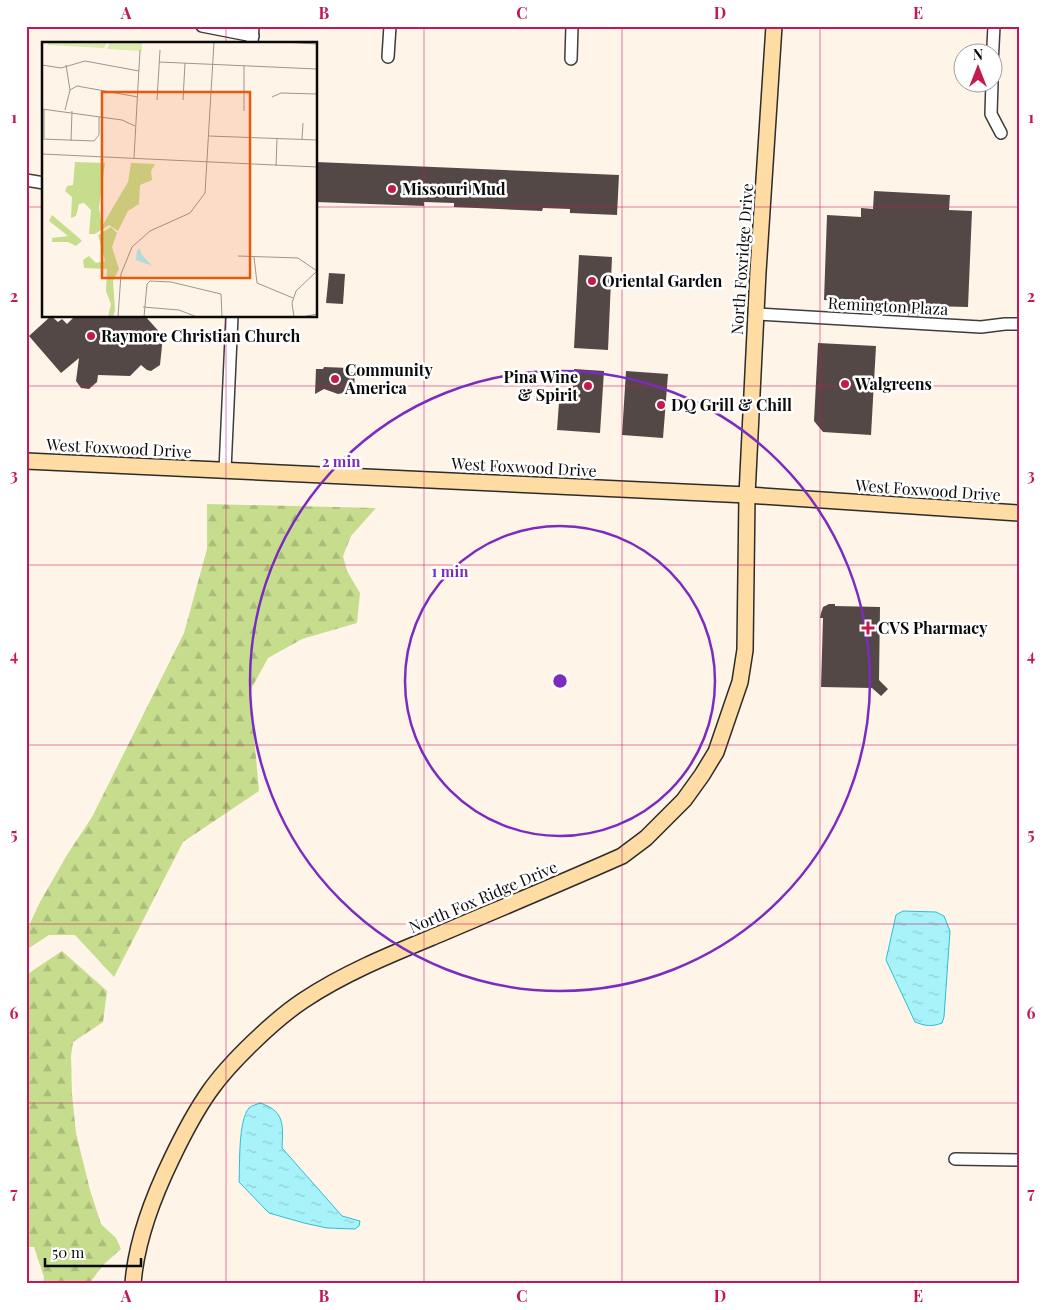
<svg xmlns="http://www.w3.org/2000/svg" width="1045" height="1310" viewBox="0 0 1045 1310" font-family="'Playfair Display',serif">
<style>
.forest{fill:url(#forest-firs)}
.water{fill:url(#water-ripples);stroke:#2bbfd6}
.building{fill:#544846}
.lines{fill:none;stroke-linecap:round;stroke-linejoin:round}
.street-casing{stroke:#3d3d3d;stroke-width:14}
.secondary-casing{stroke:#2c2c2c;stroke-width:18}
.street{stroke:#fff;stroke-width:11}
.secondary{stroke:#ffdca3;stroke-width:15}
.grid{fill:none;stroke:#c2185b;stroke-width:1;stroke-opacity:0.55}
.ring{fill:none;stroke:#7b2cbf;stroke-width:2.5}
.poi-dot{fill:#c31a4f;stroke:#fff;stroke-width:2}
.labels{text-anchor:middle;stroke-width:5;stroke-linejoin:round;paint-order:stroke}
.poi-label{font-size:16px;font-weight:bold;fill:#0a0a0a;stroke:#fff;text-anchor:start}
.street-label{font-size:16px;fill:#0a0a0a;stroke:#fff}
.inset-road{fill:none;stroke:#9d968f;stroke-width:1}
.view{fill:#e8590c;fill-opacity:0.15;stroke:#e8590c;stroke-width:2.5}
.inset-edge{fill:none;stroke:#0a0a0a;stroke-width:2.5}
.centre{fill:#7b2cbf;stroke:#fff;stroke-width:2.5}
.ring-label{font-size:15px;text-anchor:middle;font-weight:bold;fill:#7b2cbf;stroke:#fff;stroke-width:5;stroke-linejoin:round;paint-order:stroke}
.neatline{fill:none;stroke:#c2185b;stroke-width:2}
.grid-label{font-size:16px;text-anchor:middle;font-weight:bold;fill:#c2185b}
</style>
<defs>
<pattern id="forest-firs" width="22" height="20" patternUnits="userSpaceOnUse" patternTransform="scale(1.25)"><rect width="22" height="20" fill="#c7dd8e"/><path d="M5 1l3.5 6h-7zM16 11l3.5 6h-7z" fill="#aabc79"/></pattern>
<pattern id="water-ripples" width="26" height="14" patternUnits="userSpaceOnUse" patternTransform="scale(1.25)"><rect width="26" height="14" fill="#a8f2fa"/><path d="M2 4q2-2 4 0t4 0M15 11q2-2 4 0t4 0" fill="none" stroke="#8fced5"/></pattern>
</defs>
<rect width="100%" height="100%" fill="#fff4e8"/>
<!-- forest -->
<g class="forest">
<path d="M 207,504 L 376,508 L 351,536 L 343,556 L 347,571 L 360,593 L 357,623 L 302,639 L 268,658 L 250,691 L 259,791 L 183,842 L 114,977 L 75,935 L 49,935 L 26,950 L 26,932 L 40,902 L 67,855 L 92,817 L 184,633 L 207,549 Z"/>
<path d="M 62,951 L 107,991 L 103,1022 L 73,1042 L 71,1056 L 72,1094 L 76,1133 L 90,1190 L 101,1224 L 116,1238 L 121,1249 L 103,1265 L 89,1284 L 43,1284 L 44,1277 L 34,1247 L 26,1247 L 26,975 Z"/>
</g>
<!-- water -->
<g class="water">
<path d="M 903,911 L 936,912 L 944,916 L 950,931 L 944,1017 L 942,1023 C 932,1027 925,1026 915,1022 L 886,960 L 896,915 Z"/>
<path d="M 260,1103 C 285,1111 283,1125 282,1148 L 342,1216 L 360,1221 L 359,1226 L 355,1229 L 327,1228 L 304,1223 L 269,1213 L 239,1182 C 240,1164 238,1121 249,1108 C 252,1105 256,1105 260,1103 Z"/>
</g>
<!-- building -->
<g class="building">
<path d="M 316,162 L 619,175 L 617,215 L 570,213 L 570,209 L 543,208 L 542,211 L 454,207 L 454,203 L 424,202 L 424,206 L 316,202 Z"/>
<path d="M 874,191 L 950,195 L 949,210 L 972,211 L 968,307 L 929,306 L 928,316 L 904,315 L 905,304 L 824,300 L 827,215 L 861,217 L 861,208 L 873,209 Z"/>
<path d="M 579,255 L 612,257 L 608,350 L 574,348 Z"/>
<path d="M 329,273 L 345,274 L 343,304 L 326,303 Z"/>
<path d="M 51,316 L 58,322 L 62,319 L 67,324 L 75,316 L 145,316 L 163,336 L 160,365 L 151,371 L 147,370 L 141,365 L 130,376 L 98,375 L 97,382 L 89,389 L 81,388 L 76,381 L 79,358 L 61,373 L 29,336 Z"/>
<path d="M 818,343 L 876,346 L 871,435 L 823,432 L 814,421 Z"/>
<path d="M 324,367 L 350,368 L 350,372 L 355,372 L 354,391 L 345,390 L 343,393 L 338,394 L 324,389 L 315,394 L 316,369 L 323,369 Z"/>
<path d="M 574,369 L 604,371 L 600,433 L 557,430 L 559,402 L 572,402 Z"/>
<path d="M 626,371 L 668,374 L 663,438 L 622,435 Z"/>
<path d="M 829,604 L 835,604 L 835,606 L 880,607 L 879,680 L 888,689 L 881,696 L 872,688 L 821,687 L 823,618 L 820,618 L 821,613 L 823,607 Z"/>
</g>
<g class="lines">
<!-- street casing -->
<g class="street-casing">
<g id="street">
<path d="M 202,26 L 253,36"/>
<path d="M 252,44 L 253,26"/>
<path d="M 388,57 L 390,26"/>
<path d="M 571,59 L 572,26"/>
<path d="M 992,65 L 994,26"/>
<path d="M 992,82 L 991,114 L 1001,133"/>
<path d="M 26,180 L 44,183"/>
<path d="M 756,314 L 981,327 L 1005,324 L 1019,324"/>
<path d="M 225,470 L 232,316"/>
<path d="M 955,1159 L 1019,1160"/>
</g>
</g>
<!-- secondary casing -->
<g class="secondary-casing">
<g id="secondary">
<path d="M 26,461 L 747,495 L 1019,513"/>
<path d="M 133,1284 C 136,1242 154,1195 172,1158 C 183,1135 195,1112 209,1092 C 229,1063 275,1019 304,1000 C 346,972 394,953 440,934 C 501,908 561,883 622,856 L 646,838 L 684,800 L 702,775 L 716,752 L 740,682 L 745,650 L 747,495 L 758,272 L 774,26"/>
</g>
</g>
<!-- street -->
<use href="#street" class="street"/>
<!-- secondary -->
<use href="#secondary" class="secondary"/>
</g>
<!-- grid -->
<path class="grid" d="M 226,26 L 226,44M 424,26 L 424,1284M 622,26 L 622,1284M 820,26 L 820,1284M 26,207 L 44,207M 316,207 L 1019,207M 226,316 L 226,1284M 26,386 L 1019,386M 26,565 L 1019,565M 26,745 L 1019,745M 26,924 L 1019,924M 26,1103 L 1019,1103"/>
<!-- distance rings -->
<g class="ring">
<circle cx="560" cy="681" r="155"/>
<circle cx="560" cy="681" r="310"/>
</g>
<!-- markers -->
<g class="poi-dot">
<circle cx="392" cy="189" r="5"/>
<circle cx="592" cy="281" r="5"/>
<circle cx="91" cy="336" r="5"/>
<circle cx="335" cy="379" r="5"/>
<circle cx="845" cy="384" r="5"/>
<circle cx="588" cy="386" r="5"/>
<circle cx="661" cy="405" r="5"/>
<path d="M865.5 620.5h5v5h5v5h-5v5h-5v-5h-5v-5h5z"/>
</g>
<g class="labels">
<!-- poi labels -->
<g class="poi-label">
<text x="402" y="195">Missouri Mud</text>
<text x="602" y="287">Oriental Garden</text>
<text x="101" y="342">Raymore Christian Church</text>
<text x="345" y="376">Community<tspan x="345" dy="18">America</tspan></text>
<text x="578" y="383" text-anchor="end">Pina Wine<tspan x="578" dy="18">&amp; Spirit</tspan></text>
<text x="855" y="390">Walgreens</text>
<text x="671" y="411">DQ Grill &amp; Chill</text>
<text x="878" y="634">CVS Pharmacy</text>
</g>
<!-- street labels -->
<g class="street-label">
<text transform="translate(742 259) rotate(-86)" y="6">North Foxridge Drive</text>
<text transform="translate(888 306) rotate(3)" y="6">Remington Plaza</text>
<text transform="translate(119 448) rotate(3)" y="6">West Foxwood Drive</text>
<text transform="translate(524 467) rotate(3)" y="6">West Foxwood Drive</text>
<text transform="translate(928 490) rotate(4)" y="6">West Foxwood Drive</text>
<text transform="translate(483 897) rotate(-23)" y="6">North Fox Ridge Drive</text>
</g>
</g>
<!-- overview -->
<g transform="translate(42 42)">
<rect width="275" height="275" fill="#fff4e8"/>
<path d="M 6,0 L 65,0 L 62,6 L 6,3 ZM 68,0 L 100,0 L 100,9 L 65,7 Z" fill="#deebaf"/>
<path d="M 33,120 L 63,121 L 57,166 L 60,184 L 86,140 L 89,121 L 113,122 L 109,129 L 110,138 L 98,143 L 97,162 L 86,169 L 76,189 L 67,183 L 53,192 L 47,192 L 49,168 L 42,161 L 37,162 L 34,174 L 29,176 L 30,155 L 23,149 L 25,144 L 31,143 ZM 10,173 L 37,196 L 40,199 L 34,204 L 26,200 L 10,200 L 10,196 L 26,194 L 7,179 ZM 69,185 L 75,191 L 70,205 L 77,227 L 71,239 L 73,268 L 71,275 L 66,275 L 69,262 L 64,249 L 65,227 L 42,226 L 41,218 L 47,214 L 54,221 L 63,219 L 56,193 Z" fill="#c7dd8e"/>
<path d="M 98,207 L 100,213 L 110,224 L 94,218 L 95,208 Z" fill="#a8f2fa"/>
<path class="inset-road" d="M 242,0 L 275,2M 117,20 L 275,27M 0,23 L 19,26 L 43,19 L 97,29M 28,48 L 35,44 L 96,55M 230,55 L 239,51 L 275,52M 115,58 L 118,8M 141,58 L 143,21M 0,67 L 80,78 L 93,84M 2,68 L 2,96M 23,68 L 28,48 L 24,23M 202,69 L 202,24M 167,94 L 275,98M 0,97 L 52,99 L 57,93 L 57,75M 260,97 L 261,81M 29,99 L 30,69M 0,112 L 275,125M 92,116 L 98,8M 234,124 L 235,97M 196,214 L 256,216 L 275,229M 212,215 L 215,241 L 251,256M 101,265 L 137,268 L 155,275M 76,275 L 79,232 L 90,205 L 108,189 L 148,171 L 163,151 L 172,0M 102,275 L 105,242 L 108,239 L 129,240 L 179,252 L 180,275M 252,275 L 250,261 L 254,249 L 275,229M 260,275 L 275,272"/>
<path class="view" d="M 60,50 L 208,50 L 208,236 L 60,236 Z"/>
<rect width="275" height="275" class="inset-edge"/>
</g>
<circle cx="560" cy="681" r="8" class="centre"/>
<g class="ring-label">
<text x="341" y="467">2 min</text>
<text x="450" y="577">1 min</text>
</g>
<!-- border -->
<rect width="1045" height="1310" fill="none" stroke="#ffffff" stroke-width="55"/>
<!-- north arrow -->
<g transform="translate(978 68)"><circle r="24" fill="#ffffff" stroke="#9d9d9d"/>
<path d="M0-4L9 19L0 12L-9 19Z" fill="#c31a4f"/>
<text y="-8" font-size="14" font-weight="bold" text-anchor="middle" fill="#0a0a0a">N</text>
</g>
<!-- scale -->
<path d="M45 1258v8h96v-8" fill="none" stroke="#0a0a0a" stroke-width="2.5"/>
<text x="52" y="1258" font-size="15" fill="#0a0a0a" stroke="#ffffff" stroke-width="4" paint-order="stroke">50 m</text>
<rect x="28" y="28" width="990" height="1254" class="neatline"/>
<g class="grid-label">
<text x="126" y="19">A</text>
<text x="324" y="19">B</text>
<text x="522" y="19">C</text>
<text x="720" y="19">D</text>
<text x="918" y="19">E</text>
<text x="14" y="123">1</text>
<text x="1031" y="123">1</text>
<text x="14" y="302">2</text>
<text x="1031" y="302">2</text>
<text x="14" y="481">3</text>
<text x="1031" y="481">3</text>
<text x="14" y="661">4</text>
<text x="1031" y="661">4</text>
<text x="14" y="840">5</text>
<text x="1031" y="840">5</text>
<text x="14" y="1019">6</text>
<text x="1031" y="1019">6</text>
<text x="14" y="1199">7</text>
<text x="1031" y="1199">7</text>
<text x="126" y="1302">A</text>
<text x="324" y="1302">B</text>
<text x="522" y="1302">C</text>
<text x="720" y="1302">D</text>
<text x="918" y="1302">E</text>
</g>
</svg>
